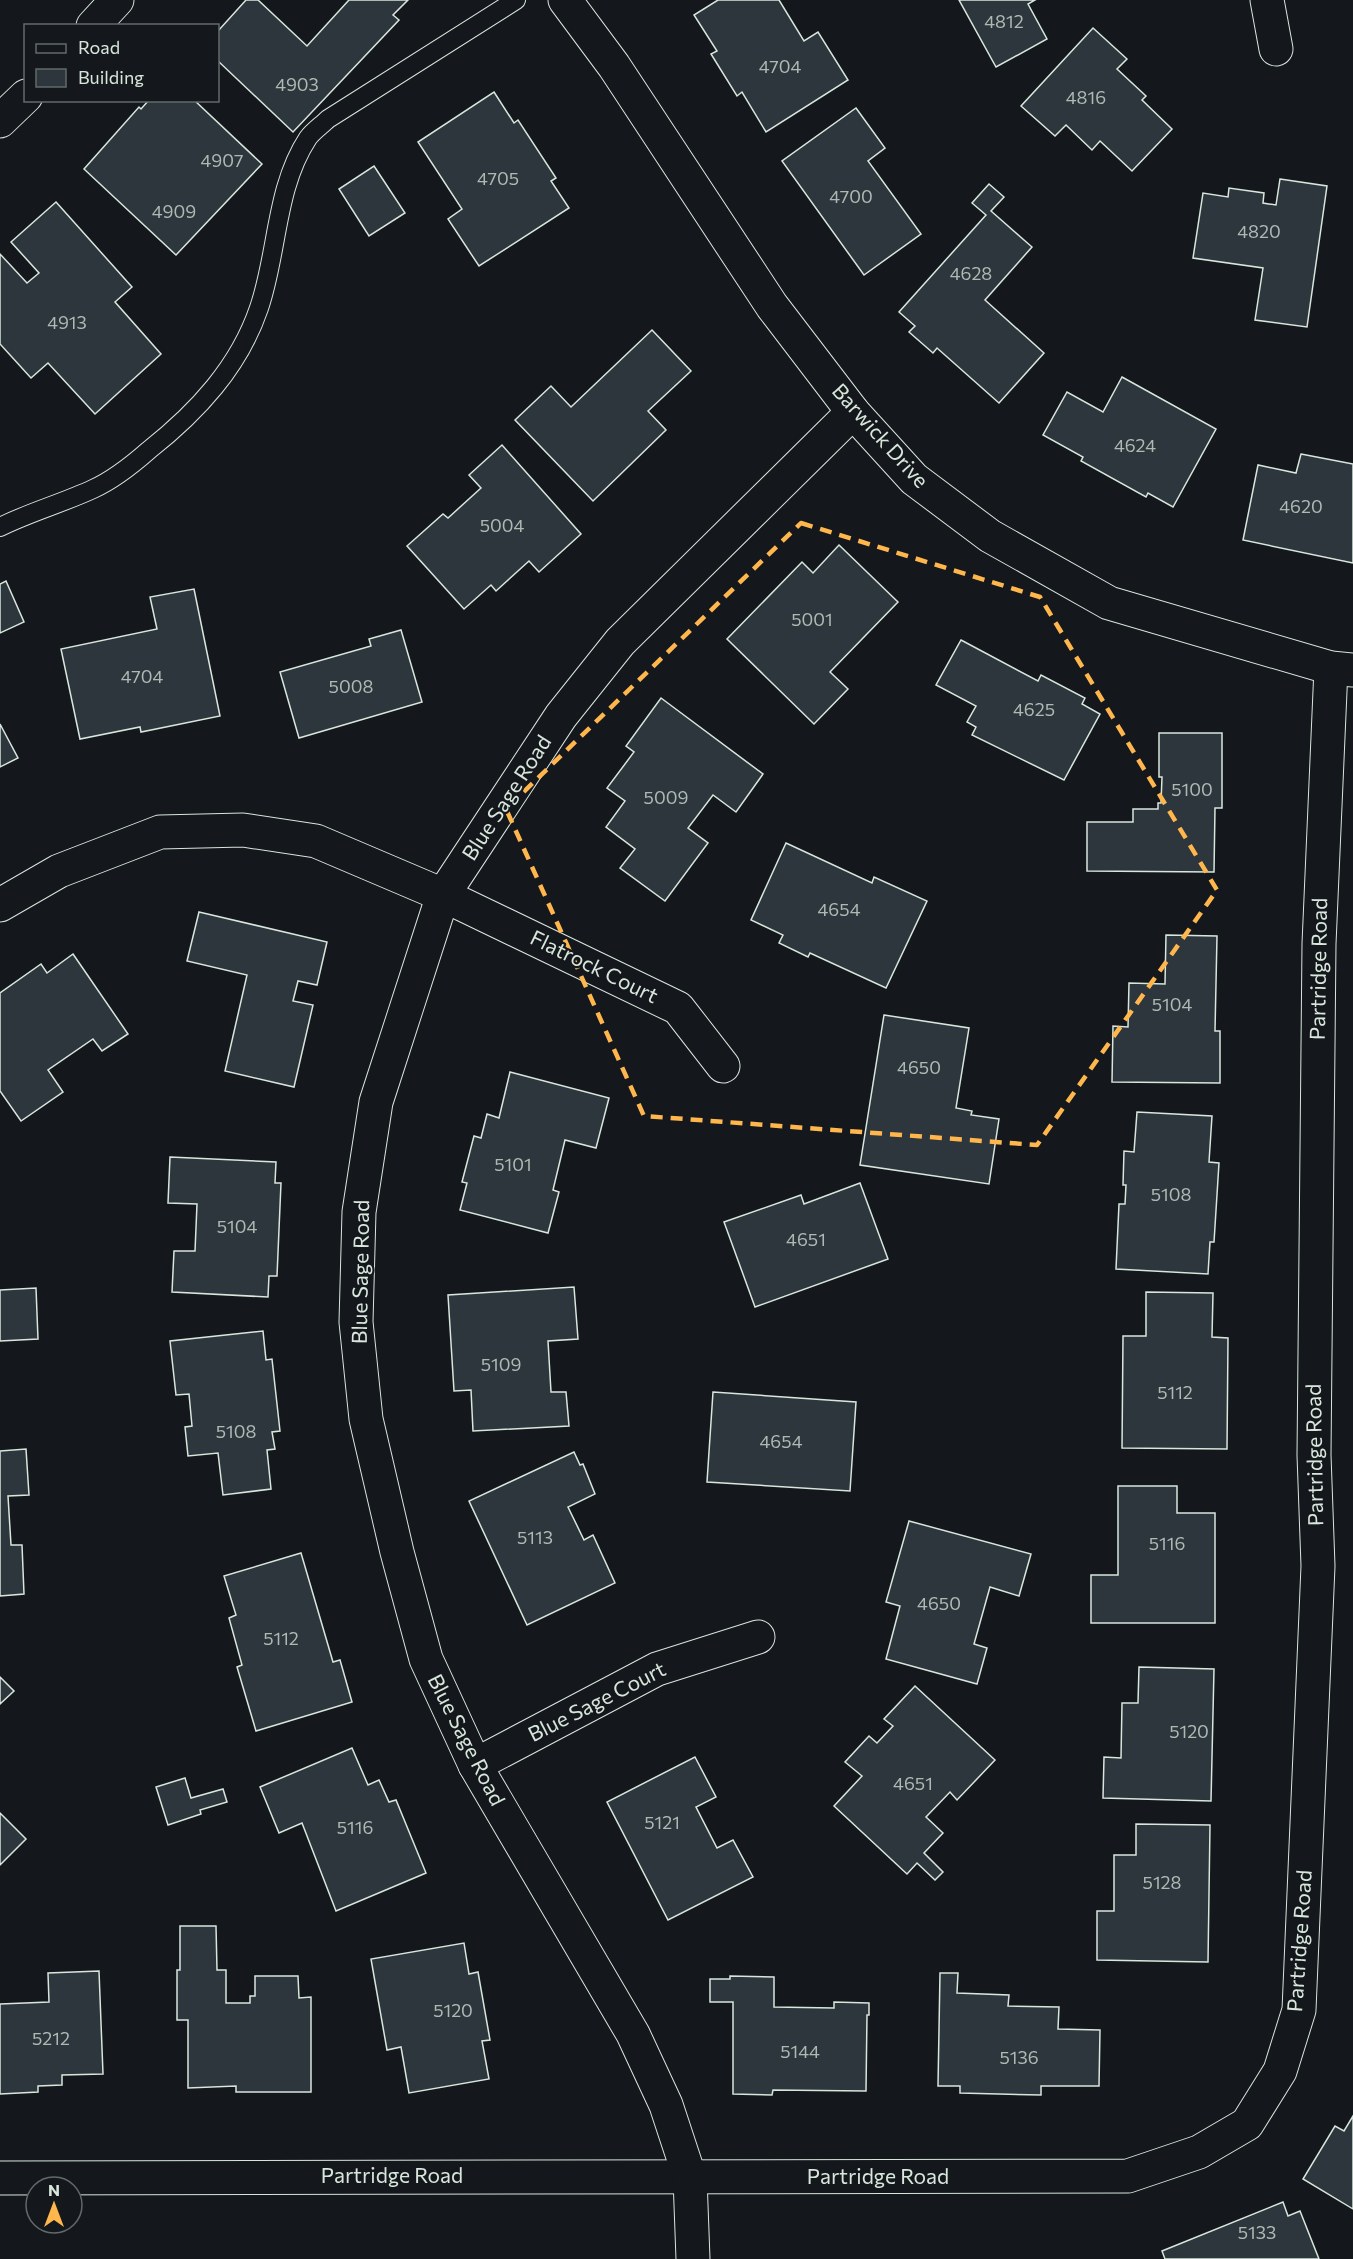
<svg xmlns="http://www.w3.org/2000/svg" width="1353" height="2259" viewBox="0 0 1353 2259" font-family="Commissioner,sans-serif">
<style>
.building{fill:#2c363c;stroke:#d8e6dc;stroke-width:1.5}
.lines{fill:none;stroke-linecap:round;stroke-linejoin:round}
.lane-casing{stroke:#d8e6dc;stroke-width:20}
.street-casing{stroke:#d8e6dc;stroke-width:35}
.lane{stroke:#14181c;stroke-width:18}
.street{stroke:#14181c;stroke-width:33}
.marked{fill:none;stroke:#ffb74d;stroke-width:4.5;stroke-dasharray:12 8;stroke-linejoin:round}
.labels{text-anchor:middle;stroke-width:4.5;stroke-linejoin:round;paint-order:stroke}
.number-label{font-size:18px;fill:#adbab4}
.street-label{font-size:21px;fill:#d8e6dc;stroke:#14181c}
</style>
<rect width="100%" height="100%" fill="#14181c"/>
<!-- building -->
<g class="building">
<path d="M 246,0 L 258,0 L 307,46 L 349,0 L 408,0 L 393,15 L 399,20 L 293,132 L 218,61 L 218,31 Z"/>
<path d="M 718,0 L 779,0 L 804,41 L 818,32 L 848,80 L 766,132 L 742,92 L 737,96 L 711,54 L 717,51 L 694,15 Z"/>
<path d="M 959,0 L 1035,0 L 1028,4 L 1047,39 L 996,67 Z"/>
<path d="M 1093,28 L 1127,59 L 1117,69 L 1146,96 L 1142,100 L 1172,129 L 1132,171 L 1100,141 L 1092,150 L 1066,125 L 1055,136 L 1021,106 Z"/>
<path d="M 494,92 L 514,123 L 518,120 L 556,178 L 551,181 L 569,208 L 479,266 L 448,219 L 462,209 L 418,142 Z"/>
<path d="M 149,100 L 194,100 L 262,164 L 176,255 L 84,169 L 139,107 L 141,109 Z"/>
<path d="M 856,108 L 885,148 L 868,161 L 921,234 L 864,275 L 782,161 Z"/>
<path d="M 374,166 L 405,213 L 369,236 L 339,189 Z"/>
<path d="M 1280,179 L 1327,186 L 1307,327 L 1255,320 L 1263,268 L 1193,258 L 1203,193 L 1228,197 L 1229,188 L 1264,193 L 1263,203 L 1276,205 Z"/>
<path d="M 989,184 L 1004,197 L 991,211 L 1032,247 L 985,300 L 1044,353 L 999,403 L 937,348 L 933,353 L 909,332 L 915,326 L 899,312 L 986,215 L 972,203 Z"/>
<path d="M 56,202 L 132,287 L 115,302 L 161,354 L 95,414 L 48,363 L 31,378 L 0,344 L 0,254 L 27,283 L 39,273 L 11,242 Z"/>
<path d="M 652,330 L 691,371 L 648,411 L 666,430 L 593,501 L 515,420 L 551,386 L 571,407 Z"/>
<path d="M 1122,377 L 1216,429 L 1173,507 L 1148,493 L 1146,497 L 1081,461 L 1083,457 L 1043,435 L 1067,392 L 1103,412 Z"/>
<path d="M 502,445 L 581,534 L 539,572 L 529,561 L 496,591 L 491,585 L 464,609 L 407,546 L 443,514 L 448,518 L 481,488 L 469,475 Z"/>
<path d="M 1301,454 L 1353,464 L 1353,563 L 1243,540 L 1258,465 L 1296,473 Z"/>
<path d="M 839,545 L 898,602 L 830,672 L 848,689 L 814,724 L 727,639 L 802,562 L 813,573 Z"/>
<path d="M 6,581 L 24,622 L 0,633 L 0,584 Z"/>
<path d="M 194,589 L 220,716 L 141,732 L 140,727 L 80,739 L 61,649 L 157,629 L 150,597 Z"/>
<path d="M 401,630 L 422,702 L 299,738 L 280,672 L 371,646 L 369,639 Z"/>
<path d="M 961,640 L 1038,681 L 1041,675 L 1085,698 L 1082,704 L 1100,714 L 1064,780 L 972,735 L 976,727 L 967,722 L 976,706 L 936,685 Z"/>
<path d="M 661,698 L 763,774 L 736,812 L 713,795 L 688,828 L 708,843 L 665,901 L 620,868 L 635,849 L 606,827 L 625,801 L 607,788 L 634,752 L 626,746 Z"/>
<path d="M 0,724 L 18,758 L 0,767 Z"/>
<path d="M 1159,733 L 1222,733 L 1222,808 L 1215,808 L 1214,872 L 1087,871 L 1087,822 L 1133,822 L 1133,809 L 1158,809 L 1158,803 L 1161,803 L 1162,777 L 1159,777 Z"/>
<path d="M 786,843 L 872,883 L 874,877 L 927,901 L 886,988 L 810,953 L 808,957 L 779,943 L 783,935 L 751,920 Z"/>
<path d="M 199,912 L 327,942 L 317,985 L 298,981 L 293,1001 L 313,1005 L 294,1087 L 225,1071 L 247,975 L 187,961 Z"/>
<path d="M 1166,935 L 1217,936 L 1215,1031 L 1220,1031 L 1220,1083 L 1112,1082 L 1113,1026 L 1128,1027 L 1129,983 L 1165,984 Z"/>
<path d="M 73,954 L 128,1034 L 102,1051 L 93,1039 L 48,1070 L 63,1092 L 21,1121 L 0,1091 L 0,993 L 41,964 L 47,973 Z"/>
<path d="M 884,1015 L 969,1028 L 956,1108 L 972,1111 L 971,1115 L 999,1119 L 989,1184 L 860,1165 Z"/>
<path d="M 510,1072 L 609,1098 L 596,1148 L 565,1140 L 553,1190 L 559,1192 L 548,1233 L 460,1210 L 467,1183 L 462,1182 L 474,1136 L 481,1138 L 487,1114 L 499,1118 Z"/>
<path d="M 1137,1112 L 1212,1116 L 1209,1162 L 1219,1163 L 1214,1242 L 1210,1242 L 1208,1274 L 1116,1269 L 1119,1204 L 1125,1204 L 1126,1185 L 1123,1185 L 1124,1151 L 1134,1152 Z"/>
<path d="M 170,1157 L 276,1162 L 275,1183 L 281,1183 L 277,1276 L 269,1276 L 268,1297 L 172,1292 L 174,1251 L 195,1251 L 197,1204 L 168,1203 Z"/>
<path d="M 860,1183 L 888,1259 L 755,1307 L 724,1222 L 801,1195 L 804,1204 Z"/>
<path d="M 574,1287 L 578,1339 L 548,1341 L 551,1392 L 566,1392 L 569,1426 L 473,1431 L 471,1390 L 454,1391 L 448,1295 Z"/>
<path d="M 36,1288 L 38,1339 L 0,1341 L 0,1290 Z"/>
<path d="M 1146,1292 L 1213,1293 L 1212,1337 L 1228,1338 L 1227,1449 L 1122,1448 L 1123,1336 L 1146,1336 Z"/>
<path d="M 263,1331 L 266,1360 L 272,1359 L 280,1431 L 272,1432 L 275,1449 L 267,1450 L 271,1489 L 223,1495 L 218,1453 L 188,1456 L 185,1427 L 192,1426 L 189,1394 L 176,1395 L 170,1341 Z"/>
<path d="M 713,1392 L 856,1402 L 850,1491 L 707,1482 Z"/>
<path d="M 26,1449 L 29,1495 L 8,1496 L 11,1545 L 22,1545 L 24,1594 L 0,1596 L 0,1451 Z"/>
<path d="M 574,1452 L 580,1465 L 583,1464 L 595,1494 L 568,1507 L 584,1540 L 593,1535 L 615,1583 L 527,1625 L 469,1501 Z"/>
<path d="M 1118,1486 L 1177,1486 L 1177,1513 L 1215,1513 L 1215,1623 L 1091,1623 L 1091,1575 L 1118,1575 Z"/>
<path d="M 909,1521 L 1031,1554 L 1019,1596 L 990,1587 L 974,1644 L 987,1648 L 977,1684 L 886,1659 L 900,1606 L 886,1602 Z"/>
<path d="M 301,1553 L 333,1662 L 340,1660 L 352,1702 L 256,1731 L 237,1667 L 242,1665 L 229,1618 L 236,1615 L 224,1576 Z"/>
<path d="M 1139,1667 L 1214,1669 L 1211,1801 L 1103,1798 L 1104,1757 L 1121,1758 L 1122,1703 L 1138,1703 Z"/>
<path d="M 0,1677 L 14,1691 L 0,1704 Z"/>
<path d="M 915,1686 L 995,1760 L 957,1800 L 950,1792 L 926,1817 L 943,1833 L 924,1853 L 943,1872 L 935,1880 L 917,1863 L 907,1874 L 834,1806 L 862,1776 L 845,1762 L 869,1736 L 877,1743 L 893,1726 L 884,1719 Z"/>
<path d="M 352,1748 L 368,1785 L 379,1780 L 389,1802 L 396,1800 L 426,1873 L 336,1911 L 302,1823 L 279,1833 L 260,1787 Z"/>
<path d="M 695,1757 L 716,1797 L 696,1807 L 717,1848 L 733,1840 L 753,1877 L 668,1920 L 607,1802 Z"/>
<path d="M 185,1778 L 191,1798 L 223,1789 L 227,1802 L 200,1810 L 201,1814 L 168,1825 L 156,1787 Z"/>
<path d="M 0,1813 L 26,1839 L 0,1865 Z"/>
<path d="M 1136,1824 L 1210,1825 L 1208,1962 L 1097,1960 L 1097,1911 L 1114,1911 L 1114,1855 L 1136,1855 Z"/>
<path d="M 180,1926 L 216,1926 L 217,1970 L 226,1970 L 226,2003 L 250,2003 L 250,1996 L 255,1996 L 255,1976 L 298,1976 L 299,1998 L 311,1997 L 311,2092 L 236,2092 L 236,2086 L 188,2088 L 188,2020 L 177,2020 L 177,1970 L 180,1970 Z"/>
<path d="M 464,1943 L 469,1974 L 478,1972 L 490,2040 L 482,2041 L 489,2079 L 409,2093 L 401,2047 L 387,2050 L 371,1959 Z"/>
<path d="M 99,1971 L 103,2074 L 62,2075 L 62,2085 L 38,2086 L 38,2092 L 0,2094 L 0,2004 L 49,2002 L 48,1973 Z"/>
<path d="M 940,1973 L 958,1973 L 957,1993 L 1009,1995 L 1008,2006 L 1059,2007 L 1058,2029 L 1100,2030 L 1099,2086 L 1041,2086 L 1041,2095 L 960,2093 L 960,2086 L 938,2086 Z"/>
<path d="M 730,1976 L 774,1977 L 774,2007 L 834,2008 L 834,2002 L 869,2003 L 869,2015 L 867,2015 L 866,2091 L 773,2090 L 772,2095 L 733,2094 L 733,2002 L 710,2002 L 710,1979 L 730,1979 Z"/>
<path d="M 1353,2116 L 1353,2209 L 1303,2179 L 1335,2126 L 1344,2131 Z"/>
<path d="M 1283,2202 L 1288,2216 L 1300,2211 L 1319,2259 L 1165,2259 L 1162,2251 Z"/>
</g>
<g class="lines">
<!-- lane casing -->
<g class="lane-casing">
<path id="lane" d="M 0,527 C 30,512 63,503 93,489 C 113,480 132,465 149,450 C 197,412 239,367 259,308 C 278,253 275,188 308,138 C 313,131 322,125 328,119 L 516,0"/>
</g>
<!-- street casing -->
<g class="street-casing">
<g id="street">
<path d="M 565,0 L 614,66 L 772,306 L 853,412 L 914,479 L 990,536 L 1109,603 L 1331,668 L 1353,670"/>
<path d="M 1267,0 L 1276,49"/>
<path d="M 93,26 L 117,0"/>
<path d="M 0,121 L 26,96"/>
<path d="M 0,905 L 59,871 L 160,832 L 243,830 L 316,841 L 443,895 L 678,1008 L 723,1066"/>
<path d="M 475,1765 L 657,1669 L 758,1637"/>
<path d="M 0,2178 L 1128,2176 L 1199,2152 L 1247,2124 L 1280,2071 L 1299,2010 L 1318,1566 L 1314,1455 L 1319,944 L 1331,668"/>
<path d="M 693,2259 L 690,2178 L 666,2105 L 633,2034 L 475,1765 L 426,1659 L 397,1552 L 366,1419 L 356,1322 L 359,1212 L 376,1102 L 443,895 L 561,716 L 620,642 L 853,412"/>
</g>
</g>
<!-- lane -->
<use href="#lane" class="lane"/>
<!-- street -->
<use href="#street" class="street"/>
</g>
<!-- marked area -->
<path class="marked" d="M 801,523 L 1040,597 L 1217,890 L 1037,1145 L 644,1116 L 506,809 Z"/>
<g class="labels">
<!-- number labels -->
<g class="number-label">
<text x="1004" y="28">4812</text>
<text x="780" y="73">4704</text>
<text x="297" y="91">4903</text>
<text x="1086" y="104">4816</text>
<text x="222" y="167">4907</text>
<text x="498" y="185">4705</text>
<text x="851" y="203">4700</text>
<text x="174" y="218">4909</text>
<text x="1259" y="238">4820</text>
<text x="971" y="280">4628</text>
<text x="67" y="329">4913</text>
<text x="1135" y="452">4624</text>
<text x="1301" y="513">4620</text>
<text x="502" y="532">5004</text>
<text x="812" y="626">5001</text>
<text x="142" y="683">4704</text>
<text x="351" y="693">5008</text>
<text x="1034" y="716">4625</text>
<text x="1192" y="796">5100</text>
<text x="666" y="804">5009</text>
<text x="839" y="916">4654</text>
<text x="1172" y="1011">5104</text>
<text x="919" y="1074">4650</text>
<text x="513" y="1171">5101</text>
<text x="1171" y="1201">5108</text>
<text x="237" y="1233">5104</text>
<text x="806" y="1246">4651</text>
<text x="501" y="1371">5109</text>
<text x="1175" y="1399">5112</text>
<text x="236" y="1438">5108</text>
<text x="781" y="1448">4654</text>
<text x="535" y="1544">5113</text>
<text x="1167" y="1550">5116</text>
<text x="939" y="1610">4650</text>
<text x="281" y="1645">5112</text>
<text x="1189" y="1738">5120</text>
<text x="913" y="1790">4651</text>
<text x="662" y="1829">5121</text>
<text x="355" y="1834">5116</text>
<text x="1162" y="1889">5128</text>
<text x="453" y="2017">5120</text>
<text x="51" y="2045">5212</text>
<text x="800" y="2058">5144</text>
<text x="1019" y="2064">5136</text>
<text x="1257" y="2239">5133</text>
</g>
<!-- street labels -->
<g class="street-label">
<text transform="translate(880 436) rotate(48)" y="7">Barwick Drive</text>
<text transform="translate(507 798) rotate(-57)" y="7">Blue Sage Road</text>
<text transform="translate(594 967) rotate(26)" y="7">Flatrock Court</text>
<text transform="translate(1319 969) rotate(-89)" y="7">Partridge Road</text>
<text transform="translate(361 1272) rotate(-89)" y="7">Blue Sage Road</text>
<text transform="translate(1315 1455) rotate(-91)" y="7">Partridge Road</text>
<text transform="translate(597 1702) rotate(-27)" y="7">Blue Sage Court</text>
<text transform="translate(466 1740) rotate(63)" y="7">Blue Sage Road</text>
<text transform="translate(1300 1941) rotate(-86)" y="7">Partridge Road</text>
<text x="392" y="2183">Partridge Road</text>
<text x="878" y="2184">Partridge Road</text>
</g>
</g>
<!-- legend -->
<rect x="24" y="24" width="195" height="78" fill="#14181c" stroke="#626a69" stroke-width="1.5"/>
<rect x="36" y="44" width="30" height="9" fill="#14181c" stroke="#626a69" stroke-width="1.5"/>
<text x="78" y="54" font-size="18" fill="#d8e6dc">Road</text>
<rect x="36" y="69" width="30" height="18" fill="#2c363c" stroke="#626a69" stroke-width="1.5"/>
<text x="78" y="84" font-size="18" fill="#d8e6dc">Building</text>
<!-- north arrow -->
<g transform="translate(54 2205)"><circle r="28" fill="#14181c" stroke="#626a69" stroke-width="1.5"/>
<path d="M0-4.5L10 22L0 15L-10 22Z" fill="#ffb74d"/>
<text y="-9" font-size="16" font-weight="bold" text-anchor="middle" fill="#d8e6dc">N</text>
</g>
</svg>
